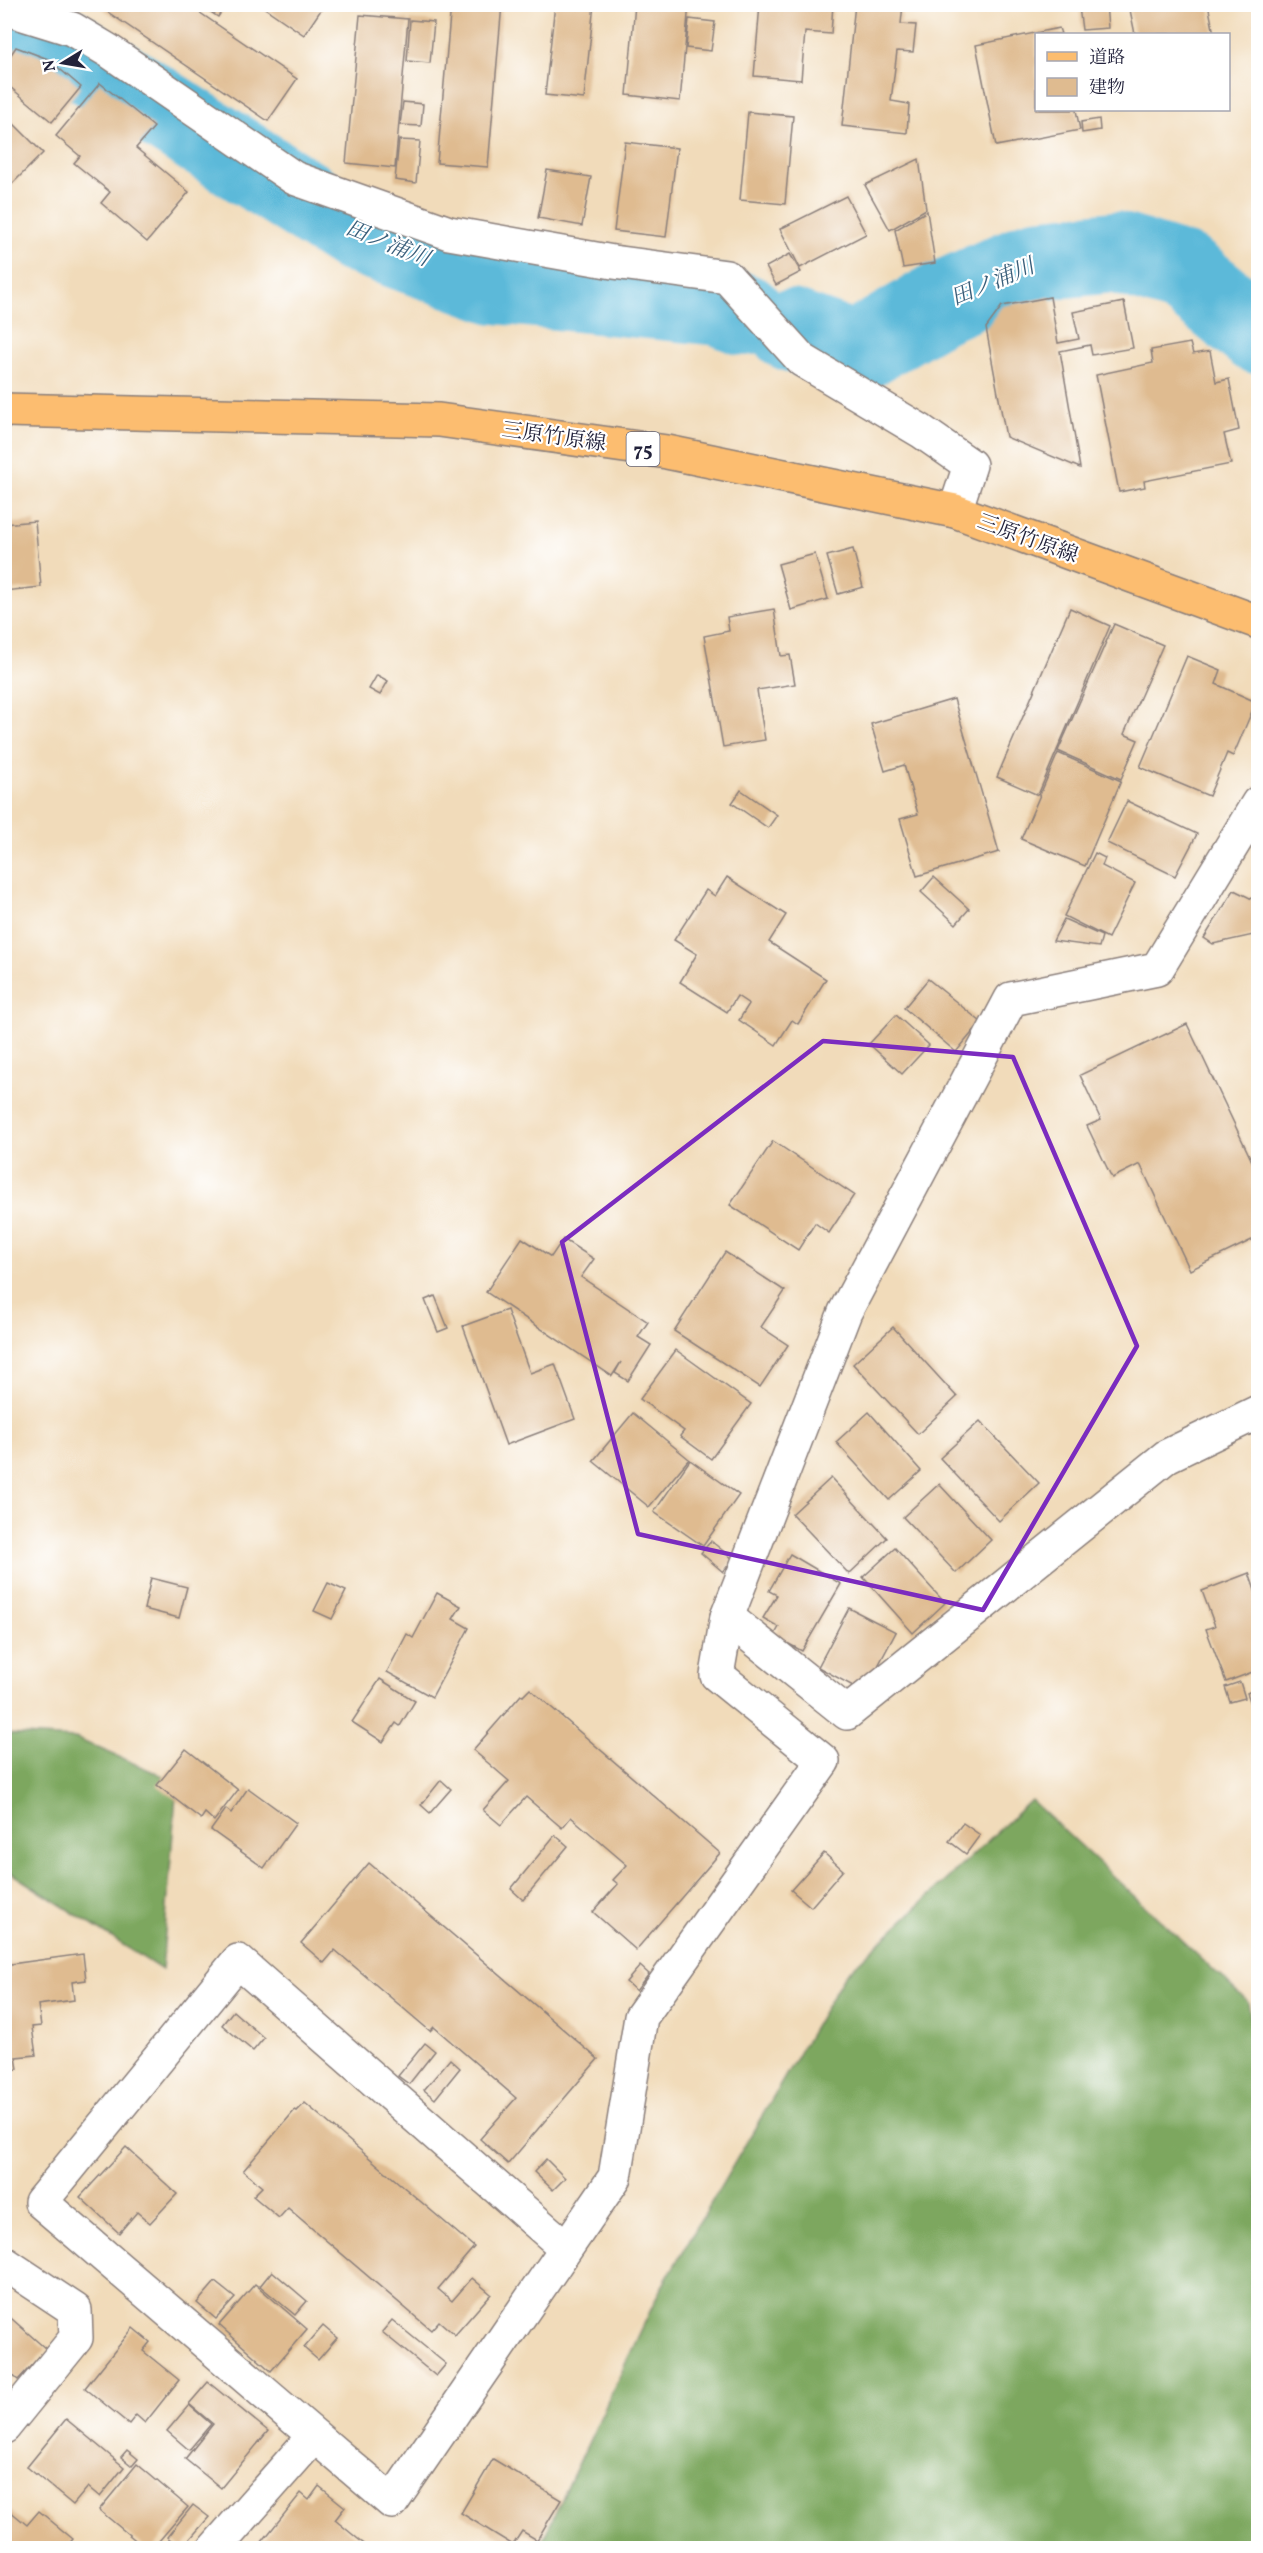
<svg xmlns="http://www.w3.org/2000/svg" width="1263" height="2553" viewBox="0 0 1263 2553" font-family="Vollkorn,'Noto Serif JP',serif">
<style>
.forest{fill:#7da75f;stroke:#50644d;stroke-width:1.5}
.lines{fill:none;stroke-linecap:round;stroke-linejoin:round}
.river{stroke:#5bb9d9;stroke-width:82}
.building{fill:#dfbb90}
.minor-casing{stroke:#8a7e7a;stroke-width:36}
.major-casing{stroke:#8a7e7a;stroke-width:36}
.minor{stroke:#fff;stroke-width:33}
.major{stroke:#fcbd6f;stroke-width:33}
.marked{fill:none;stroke:#7b2cbf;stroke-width:4.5;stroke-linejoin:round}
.labels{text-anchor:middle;stroke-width:4.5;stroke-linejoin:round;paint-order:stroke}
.shield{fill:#fff;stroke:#646476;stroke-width:1.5}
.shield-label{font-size:20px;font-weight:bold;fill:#22223b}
.street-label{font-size:21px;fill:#22223b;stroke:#fff}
.water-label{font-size:22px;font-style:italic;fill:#395e7a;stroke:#fff}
</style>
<rect width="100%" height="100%" fill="#fff"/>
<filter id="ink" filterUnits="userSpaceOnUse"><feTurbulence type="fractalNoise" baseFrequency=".0167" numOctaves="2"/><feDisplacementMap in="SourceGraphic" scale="12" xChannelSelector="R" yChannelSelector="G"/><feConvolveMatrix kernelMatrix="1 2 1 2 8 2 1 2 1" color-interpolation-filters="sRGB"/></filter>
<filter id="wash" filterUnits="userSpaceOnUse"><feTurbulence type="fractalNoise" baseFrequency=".008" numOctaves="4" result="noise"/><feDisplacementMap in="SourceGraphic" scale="24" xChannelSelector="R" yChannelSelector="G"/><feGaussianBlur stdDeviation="1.35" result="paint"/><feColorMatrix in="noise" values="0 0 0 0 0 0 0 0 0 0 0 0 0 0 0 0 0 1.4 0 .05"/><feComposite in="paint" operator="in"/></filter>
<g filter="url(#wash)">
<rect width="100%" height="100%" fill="#f1dbba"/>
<!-- forest -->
<g class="forest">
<path d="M 4,1734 L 75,1738 L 177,1782 L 162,1970 L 8,1871 L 5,1873 Z"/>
<path d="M 1031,1800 L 1248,2002 L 1258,2063 L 1258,2548 L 539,2548 L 660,2290 L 844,1976 Z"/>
</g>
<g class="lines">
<!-- river -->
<g class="river">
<path d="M 4,31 L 62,46 L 354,232 L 495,283 L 720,305 L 745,315"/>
<path d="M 790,330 L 855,353 L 938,304 L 1036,260 L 1114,252 L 1184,274 L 1258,333"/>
</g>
</g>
<g id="blocks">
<!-- building -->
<g class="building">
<path d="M 96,4 L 187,4 L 297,79 L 268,121 Z"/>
<path d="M 259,4 L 325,4 L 304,35 Z"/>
<path d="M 451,4 L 502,4 L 488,167 L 437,163 Z"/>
<path d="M 555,4 L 594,4 L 584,99 L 545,95 Z"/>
<path d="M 635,4 L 689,4 L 680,101 L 627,95 Z"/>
<path d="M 760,4 L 833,4 L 831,34 L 805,32 L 801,80 L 754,76 Z"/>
<path d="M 855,4 L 903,4 L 901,24 L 916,25 L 913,52 L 897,51 L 891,101 L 909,104 L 907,133 L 842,126 Z"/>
<path d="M 1104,4 L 1106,4 L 1108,28 L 1082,30 L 1079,7 Z"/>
<path d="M 1136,4 L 1208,4 L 1214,34 L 1135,34 L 1130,10 L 1136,9 Z"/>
<path d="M 204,5 L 226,5 L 218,17 L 203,7 Z"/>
<path d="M 360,15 L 408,19 L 395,168 L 346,163 Z"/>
<path d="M 689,19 L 715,22 L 711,51 L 686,48 Z"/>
<path d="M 410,20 L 434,22 L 430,63 L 407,61 Z"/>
<path d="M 1059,28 L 1061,34 L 1036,34 L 1036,110 L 1076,110 L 1080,130 L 996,146 L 976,45 Z"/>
<path d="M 16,47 L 48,59 L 81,87 L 52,122 L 4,82 L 4,57 L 8,59 Z"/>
<path d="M 100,83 L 154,127 L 136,148 L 189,192 L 147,242 L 101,203 L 110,192 L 74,163 L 80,156 L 56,136 Z"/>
<path d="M 403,102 L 423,104 L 421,126 L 400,125 Z"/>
<path d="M 748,112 L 793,116 L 785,204 L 740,200 Z"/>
<path d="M 4,114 L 43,153 L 7,189 L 4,186 Z"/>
<path d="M 1099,119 L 1100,130 L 1082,133 L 1081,122 Z"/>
<path d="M 399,140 L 420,141 L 416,183 L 395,180 Z"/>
<path d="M 625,142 L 677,148 L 666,237 L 614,231 Z"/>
<path d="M 919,159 L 926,209 L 890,230 L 865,185 Z"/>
<path d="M 547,170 L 591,177 L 582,226 L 538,218 Z"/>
<path d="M 846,196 L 866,234 L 800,268 L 780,229 Z"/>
<path d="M 927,211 L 935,263 L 903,268 L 895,230 Z"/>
<path d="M 790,254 L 801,272 L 776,285 L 766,267 Z"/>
<path d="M 1050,297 L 1058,343 L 1079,339 L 1073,312 L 1124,302 L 1133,348 L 1092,355 L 1090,345 L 1060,351 L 1080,468 L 1006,437 L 986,328 L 1002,306 Z"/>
<path d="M 1190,343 L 1193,354 L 1210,351 L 1216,382 L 1229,379 L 1239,430 L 1224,434 L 1231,464 L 1144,481 L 1145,487 L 1119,492 L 1096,375 L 1153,363 L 1151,350 Z"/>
<path d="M 35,521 L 41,587 L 4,591 L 4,524 Z"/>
<path d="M 853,549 L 863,587 L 838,594 L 827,556 Z"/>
<path d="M 815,554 L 828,599 L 791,610 L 778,564 Z"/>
<path d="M 1070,608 L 1110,626 L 1038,795 L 997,777 Z"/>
<path d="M 774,609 L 781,656 L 790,655 L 795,684 L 757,690 L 765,740 L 723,747 L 704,636 L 729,631 L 727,617 Z"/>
<path d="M 1114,624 L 1163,645 L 1124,734 L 1138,740 L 1121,779 L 1058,751 Z"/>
<path d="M 1187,656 L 1221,670 L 1216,684 L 1256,702 L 1233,756 L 1227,753 L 1209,796 L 1140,767 Z"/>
<path d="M 377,675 L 388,681 L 380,695 L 369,689 Z"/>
<path d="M 954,699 L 999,852 L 917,876 L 900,819 L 918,814 L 904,765 L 885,771 L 871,724 Z"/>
<path d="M 1058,753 L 1121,781 L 1085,866 L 1021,839 Z"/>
<path d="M 741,790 L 777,815 L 768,828 L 732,803 Z"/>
<path d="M 1127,801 L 1197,834 L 1175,876 L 1107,843 Z"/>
<path d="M 1095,853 L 1105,858 L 1102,866 L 1135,883 L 1108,938 L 1064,916 Z"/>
<path d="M 727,877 L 786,915 L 769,942 L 826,979 L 798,1024 L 792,1020 L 776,1045 L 739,1020 L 749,1004 L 737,996 L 727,1012 L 680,982 L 697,954 L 674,940 L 706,890 L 715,896 Z"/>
<path d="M 934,877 L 969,909 L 956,924 L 921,892 Z"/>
<path d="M 1234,890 L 1258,902 L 1258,934 L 1213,944 L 1204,938 Z"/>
<path d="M 1064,919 L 1102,936 L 1099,947 L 1053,941 Z"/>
<path d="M 928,979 L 981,1022 L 956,1052 L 904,1008 Z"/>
<path d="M 896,1015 L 929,1045 L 902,1074 L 869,1044 Z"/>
<path d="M 1187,1024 L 1258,1174 L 1258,1237 L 1190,1270 L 1140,1164 L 1112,1178 L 1087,1126 L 1101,1120 L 1080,1075 Z"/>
<path d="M 773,1141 L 854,1195 L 829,1233 L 815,1223 L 798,1250 L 730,1205 Z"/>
<path d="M 522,1238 L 551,1257 L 563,1239 L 594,1259 L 581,1277 L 648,1322 L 638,1337 L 651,1345 L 628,1381 L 615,1373 L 621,1362 L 612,1376 L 486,1292 Z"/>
<path d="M 725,1252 L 785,1291 L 761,1327 L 788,1345 L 760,1387 L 674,1331 Z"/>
<path d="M 435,1296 L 448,1328 L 438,1332 L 425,1300 Z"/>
<path d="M 507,1310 L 530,1373 L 555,1364 L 575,1419 L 506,1445 L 463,1326 Z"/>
<path d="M 893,1327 L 957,1397 L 918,1434 L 853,1364 Z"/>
<path d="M 676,1350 L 751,1404 L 711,1459 L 680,1436 L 684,1431 L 640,1399 Z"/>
<path d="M 869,1412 L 921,1471 L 889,1500 L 836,1442 Z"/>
<path d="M 633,1413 L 689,1459 L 649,1507 L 593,1461 Z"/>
<path d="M 980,1421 L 1039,1483 L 999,1521 L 940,1458 Z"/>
<path d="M 690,1460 L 739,1495 L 703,1546 L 654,1512 Z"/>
<path d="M 831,1478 L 887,1538 L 849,1574 L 792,1514 Z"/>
<path d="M 939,1484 L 991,1540 L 956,1573 L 903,1517 Z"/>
<path d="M 711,1541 L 733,1559 L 723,1572 L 701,1553 Z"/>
<path d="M 895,1548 L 945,1603 L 913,1633 L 863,1577 Z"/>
<path d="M 790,1554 L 841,1584 L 802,1651 L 774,1636 L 779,1627 L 763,1618 L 777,1595 L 769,1591 Z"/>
<path d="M 1249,1573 L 1258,1599 L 1258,1670 L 1226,1682 L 1206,1629 L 1215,1626 L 1202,1591 Z"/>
<path d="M 151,1578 L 187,1587 L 179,1618 L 144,1609 Z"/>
<path d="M 328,1583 L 346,1591 L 332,1619 L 314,1611 Z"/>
<path d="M 437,1593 L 461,1606 L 453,1619 L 469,1628 L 432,1697 L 387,1672 L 407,1634 L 413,1638 Z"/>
<path d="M 849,1608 L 896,1632 L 864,1692 L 818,1667 Z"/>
<path d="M 380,1679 L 415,1701 L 400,1726 L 396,1723 L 383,1742 L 352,1722 Z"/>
<path d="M 1240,1682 L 1245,1698 L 1230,1702 L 1225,1687 Z"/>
<path d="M 1258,1688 L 1258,1722 L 1247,1693 Z"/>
<path d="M 530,1689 L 720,1853 L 636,1950 L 593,1912 L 618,1884 L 613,1880 L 627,1865 L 571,1817 L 562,1828 L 526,1797 L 501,1825 L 483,1810 L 509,1781 L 473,1750 L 521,1695 L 523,1696 Z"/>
<path d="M 186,1749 L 238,1790 L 214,1821 L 205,1813 L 201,1819 L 157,1785 Z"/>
<path d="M 441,1780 L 451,1789 L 430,1813 L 421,1805 Z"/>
<path d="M 248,1788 L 296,1823 L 264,1868 L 211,1830 L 226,1809 L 231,1813 Z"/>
<path d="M 963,1823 L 980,1835 L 966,1854 L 949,1841 Z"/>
<path d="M 555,1835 L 568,1846 L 523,1900 L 511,1889 Z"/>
<path d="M 824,1853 L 843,1870 L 811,1907 L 791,1890 Z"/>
<path d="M 369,1863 L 598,2059 L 508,2164 L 480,2139 L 516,2098 L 434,2027 L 430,2031 L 335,1950 L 324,1963 L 301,1943 Z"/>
<path d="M 83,1954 L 86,1980 L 72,1982 L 74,2000 L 38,2005 L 41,2026 L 32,2027 L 36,2055 L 16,2057 L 18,2069 L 4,2071 L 4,1965 Z"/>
<path d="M 640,1966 L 649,1974 L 636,1991 L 626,1982 Z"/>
<path d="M 233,2011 L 264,2038 L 253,2051 L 222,2025 Z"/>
<path d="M 425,2043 L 435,2051 L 409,2084 L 398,2076 Z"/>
<path d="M 450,2059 L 460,2068 L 435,2099 L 424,2090 Z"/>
<path d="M 305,2103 L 474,2247 L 438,2289 L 452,2301 L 472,2278 L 491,2294 L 455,2335 L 439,2321 L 431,2330 L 288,2208 L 279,2218 L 253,2196 L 262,2187 L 243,2171 L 295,2110 L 297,2111 Z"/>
<path d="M 126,2147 L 177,2194 L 150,2223 L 137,2212 L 119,2233 L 80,2197 Z"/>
<path d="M 546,2159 L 565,2178 L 553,2190 L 534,2172 Z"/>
<path d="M 272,2271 L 307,2301 L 295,2315 L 260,2286 Z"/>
<path d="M 215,2282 L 235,2298 L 216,2319 L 197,2303 Z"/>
<path d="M 255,2284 L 307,2329 L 271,2371 L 219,2325 Z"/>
<path d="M 4,2312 L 46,2349 L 18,2380 L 10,2373 L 4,2377 Z"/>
<path d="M 392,2320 L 446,2364 L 436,2376 L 382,2332 Z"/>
<path d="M 323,2326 L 337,2338 L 318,2360 L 304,2348 Z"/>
<path d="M 133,2328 L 150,2342 L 143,2351 L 179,2380 L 145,2423 L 136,2415 L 129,2424 L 85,2388 Z"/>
<path d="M 208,2382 L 268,2431 L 221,2488 L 185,2459 L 213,2424 L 189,2404 Z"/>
<path d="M 189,2405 L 211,2424 L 189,2450 L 167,2431 Z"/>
<path d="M 66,2419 L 124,2467 L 100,2497 L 88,2487 L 73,2505 L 27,2467 Z"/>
<path d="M 127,2450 L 138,2459 L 132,2466 L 121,2457 Z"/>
<path d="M 493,2459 L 561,2500 L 537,2540 L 522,2531 L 513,2545 L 461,2513 Z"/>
<path d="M 137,2464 L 188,2507 L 153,2548 L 145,2548 L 99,2510 Z"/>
<path d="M 319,2486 L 345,2507 L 335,2520 L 369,2548 L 269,2548 L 261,2543 L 301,2493 L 309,2500 Z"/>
<path d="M 193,2505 L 209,2517 L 182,2548 L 167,2537 Z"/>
<path d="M 4,2506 L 27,2525 L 39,2511 L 73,2539 L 65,2548 L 4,2548 Z"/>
</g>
</g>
</g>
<g filter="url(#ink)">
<use href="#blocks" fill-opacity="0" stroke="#8a7e7a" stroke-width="1.5"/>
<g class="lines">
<!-- minor casing -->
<g class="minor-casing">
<g id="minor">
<path d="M 4,8 L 72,29 L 109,51 L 294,178 L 449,233 L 613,262 L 727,277 L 802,360 L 921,431 L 970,465 L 955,511"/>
<path d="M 727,1617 L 847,1713 L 1167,1456 L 1258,1412"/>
<path d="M 566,2248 L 238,1961 L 41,2202 L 392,2502 L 615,2177 L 641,2017 L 823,1761 L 717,1675 L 727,1617 L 845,1312 L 1011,999 L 1157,969 L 1258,803"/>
<path d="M 4,2263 L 75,2310 L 76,2338 L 4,2427"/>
<path d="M 215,2548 L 314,2436"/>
</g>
</g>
<!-- major casing -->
<g class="major-casing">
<path id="major" d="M 4,410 L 439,420 L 667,452 L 955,511 L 1258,622"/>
</g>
<!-- minor -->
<use href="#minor" class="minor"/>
<!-- major -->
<use href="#major" class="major"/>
</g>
</g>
<!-- marked area -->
<path class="marked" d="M 823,1041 L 1013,1057 L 1137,1346 L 983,1610 L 638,1534 L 562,1242 Z"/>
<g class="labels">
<!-- shield labels -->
<rect class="shield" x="626.5" y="432" width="33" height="34" rx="4.5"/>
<g class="shield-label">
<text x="643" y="456">75</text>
</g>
<!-- street labels -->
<g class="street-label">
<text transform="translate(554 436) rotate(8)" y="7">三原竹原線</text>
<text transform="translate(1028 538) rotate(20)" y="7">三原竹原線</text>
</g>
<!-- water labels -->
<g class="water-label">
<text transform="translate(388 242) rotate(22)" y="8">田ノ浦川</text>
<text transform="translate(992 281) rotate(-23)" y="8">田ノ浦川</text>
</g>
</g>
<!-- margin -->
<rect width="1263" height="2553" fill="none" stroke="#fff" stroke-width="24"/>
<!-- legend -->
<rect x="1035" y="33" width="195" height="78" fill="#ffffff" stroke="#a7a7b1" stroke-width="1.5"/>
<rect x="1047" y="52" width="30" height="9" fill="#fcbd6f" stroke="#a7a7b1" stroke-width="1.5"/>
<text x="1089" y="63" font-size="18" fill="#22223b">道路</text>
<rect x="1047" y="78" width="30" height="18" fill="#dfbb90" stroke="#a7a7b1" stroke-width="1.5"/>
<text x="1089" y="93" font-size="18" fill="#22223b">建物</text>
<!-- north arrow -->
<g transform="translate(63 63) rotate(259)" stroke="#ffffff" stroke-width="4.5" paint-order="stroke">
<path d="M0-4.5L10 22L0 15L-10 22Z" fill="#22223b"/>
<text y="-9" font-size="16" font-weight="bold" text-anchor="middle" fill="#22223b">N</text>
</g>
</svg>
